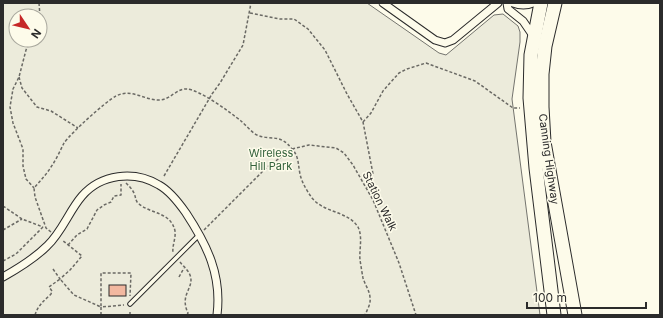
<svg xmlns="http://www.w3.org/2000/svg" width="663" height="318" viewBox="0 0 663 318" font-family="Inter,sans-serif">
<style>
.green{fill:#ecebdb;stroke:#74746e;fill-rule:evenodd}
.building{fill:#f2b8a0;stroke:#2b2b2b}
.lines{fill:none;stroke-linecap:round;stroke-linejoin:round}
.lane-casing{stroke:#2b2b2b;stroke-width:5.5}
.street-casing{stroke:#2b2b2b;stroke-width:9}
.highway-casing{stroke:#2b2b2b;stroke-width:15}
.path{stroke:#6a6964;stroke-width:1.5;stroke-dasharray:3 2;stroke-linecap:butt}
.lane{stroke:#fdfbea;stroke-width:3.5}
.street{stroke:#fdfbea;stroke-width:7}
.highway{stroke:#fdfbea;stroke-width:13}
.labels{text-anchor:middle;stroke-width:3;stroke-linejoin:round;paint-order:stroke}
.park-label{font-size:11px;fill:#34623c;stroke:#fdfbea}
.street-label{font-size:11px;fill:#2b2b2b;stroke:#fdfbea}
</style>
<rect width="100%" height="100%" fill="#fdfbea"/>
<!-- green -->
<path class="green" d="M 3,3 L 367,3 L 439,53 L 446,55 L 494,15 L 503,14 L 518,26 L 520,32 L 520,42 L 512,99 L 540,315 L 3,315 ZM 16,16 L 40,16 L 40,40 L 16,40 Z"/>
<!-- building -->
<rect class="building" x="109" y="285" width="17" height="11"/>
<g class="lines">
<!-- lane casing -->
<g class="lane-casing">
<path id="lane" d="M 130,304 L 199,235"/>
</g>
<!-- street casing -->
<g class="street-casing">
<g id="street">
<path d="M 383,3 L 435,40 L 445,43 L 453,40 L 498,3"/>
<path d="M 507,3 L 508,9 L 523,21 L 534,37"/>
<path d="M 513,3 C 521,6 526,6 533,3"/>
<path d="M 3,277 C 19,268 34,259 47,246 C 62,232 69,211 82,196 C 101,174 134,170 159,185 C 170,191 179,203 186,213 C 207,245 222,275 217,315"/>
</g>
</g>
<!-- highway casing -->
<g class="highway-casing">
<g id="highway">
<path d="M 541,3 L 531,55 L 530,98 L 536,168 L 554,315"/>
<path d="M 555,3 L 545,46 L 542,74 L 542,107 L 544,142 L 575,315"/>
</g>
</g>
<!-- path -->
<g class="path">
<path d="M 39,3 L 40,16"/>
<path d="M 250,13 L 280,19 L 294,19 L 308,29 L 325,50 L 347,94 L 363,122 L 373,174 L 367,188"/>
<path d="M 40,17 L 40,25"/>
<path d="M 31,40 L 26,50 L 19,77 L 13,89 L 10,107 L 13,123 L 23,149 L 23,166 L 26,179 L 34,188"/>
<path d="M 19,77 L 22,88 L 37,107 L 51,111 L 78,128"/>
<path d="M 363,122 L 371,113 L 383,91 L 399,73 L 407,69 L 426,63 L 475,81 L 513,108 L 520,108"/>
<path d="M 164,176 L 212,94 L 220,83 L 243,45 L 251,3"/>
<path d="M 126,183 C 129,186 132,189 134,193 C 136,197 135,201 139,204 C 151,214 171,212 175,231 C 176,238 172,246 173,253"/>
<path d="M 3,206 L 22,219 L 43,227"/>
<path d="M 3,230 L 22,219"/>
<path d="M 204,230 L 266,168 L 292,149 L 309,145 L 336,148 L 344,153 L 353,165 L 373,200 L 399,263 L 416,315"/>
<path d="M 51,232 L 46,228 L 35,197 L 34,188 C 40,181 46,175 51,167 C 56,160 60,151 64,143 C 71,133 105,102 116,96 C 131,88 144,100 159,100 C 170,100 177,88 187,89 C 200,90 230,112 241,121 C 246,125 251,132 257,135 C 271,141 280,133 292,149 C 299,156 298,165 300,174 C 302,183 307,191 312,198 C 324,213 348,211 358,227 C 363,237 359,250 360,260 C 361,266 362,273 363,278 C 365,285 370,291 370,298 C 371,304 367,310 365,315"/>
<path d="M 68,245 L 77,235 L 87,229 L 97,210 L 104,205 L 111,202 L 114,196 L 121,195 L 121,184"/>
<path d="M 3,261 L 16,254 L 43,227"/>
<path d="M 180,262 C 183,266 188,270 190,275 C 195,288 179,294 188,313 L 187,315"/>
<path d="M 53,269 L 60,279 L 70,270 L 82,256 L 62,240"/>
<path d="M 179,277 L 184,268"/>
<path d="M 35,315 C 38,305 44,301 51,294 L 52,291 L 49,287 L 60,279 L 74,295 L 101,307 L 101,273 L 131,273 L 130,296"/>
<path d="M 101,315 L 101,307 L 124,305"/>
<path d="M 130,315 L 130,310"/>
</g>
<!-- lane -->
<use href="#lane" class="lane"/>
<!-- street -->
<use href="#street" class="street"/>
<!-- highway -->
<use href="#highway" class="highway"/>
</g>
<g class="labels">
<!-- park labels -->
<g class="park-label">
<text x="271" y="157">Wireless<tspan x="271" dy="13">Hill Park</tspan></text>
</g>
<!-- street labels -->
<g class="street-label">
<text transform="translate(549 159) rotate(82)" y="4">Canning Highway</text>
<text transform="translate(380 201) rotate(64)" y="4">Station Walk</text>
</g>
</g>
<!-- border -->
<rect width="663" height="318" fill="none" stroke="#2b2b2b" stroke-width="8"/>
<!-- north arrow -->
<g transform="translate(28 28) rotate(125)"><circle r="19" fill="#fdfbea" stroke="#a9a89e"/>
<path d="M0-3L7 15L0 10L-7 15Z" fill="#c62828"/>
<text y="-6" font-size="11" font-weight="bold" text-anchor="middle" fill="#2b2b2b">N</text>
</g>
<!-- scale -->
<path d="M527 302v6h119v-6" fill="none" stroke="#2b2b2b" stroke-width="2"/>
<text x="533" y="302" font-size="12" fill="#2b2b2b" stroke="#fdfbea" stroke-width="3" paint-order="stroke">100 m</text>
</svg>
